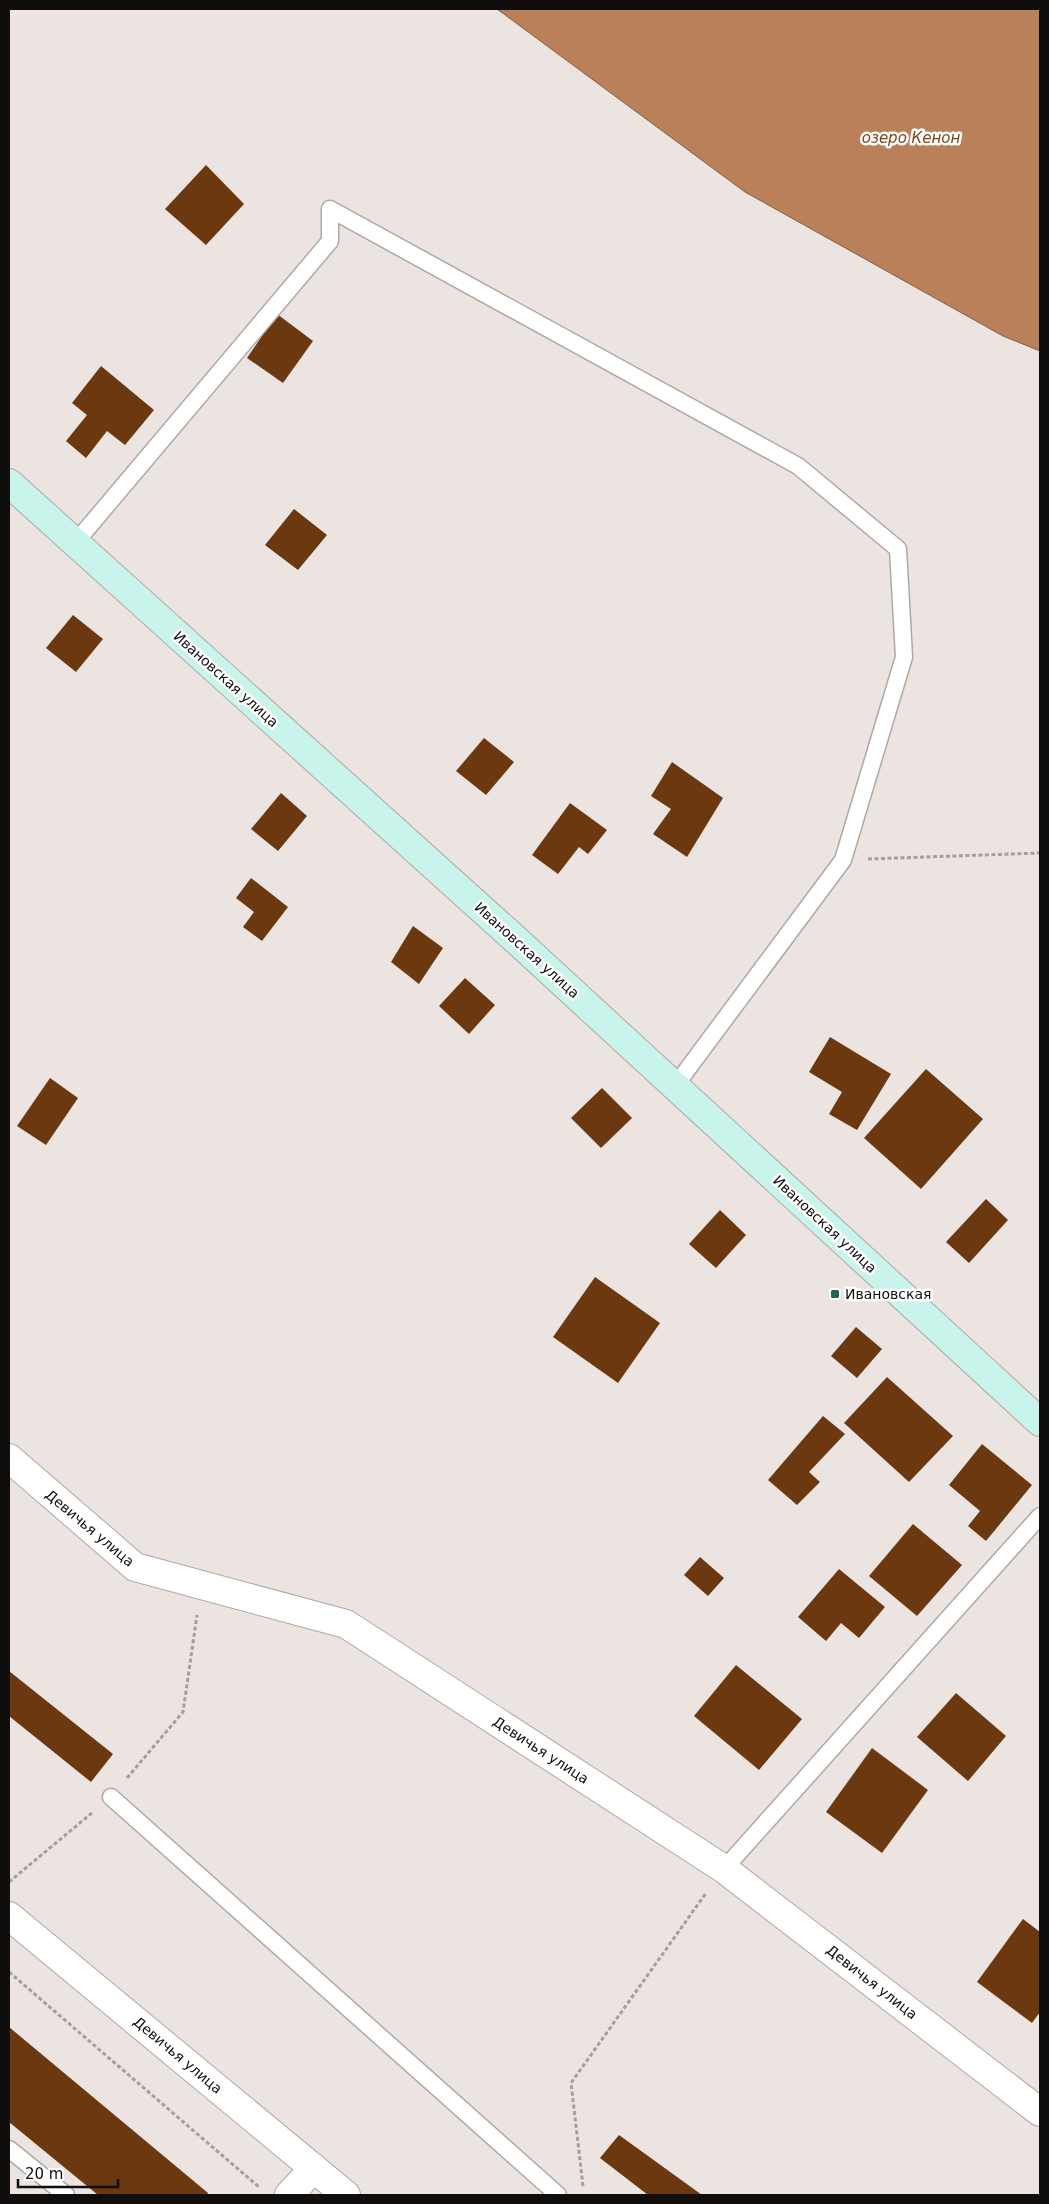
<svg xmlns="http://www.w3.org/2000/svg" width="1049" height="2204" viewBox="0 0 1049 2204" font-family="'DejaVu Sans',sans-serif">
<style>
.water{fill:#b9805a;stroke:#865e43}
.building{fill:#6b3810}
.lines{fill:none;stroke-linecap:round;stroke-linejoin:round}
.service-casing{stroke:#aea9a5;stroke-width:19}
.minor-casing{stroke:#aea9a5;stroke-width:30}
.secondary-casing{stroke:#aea9a5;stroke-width:30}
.path{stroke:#a49f9d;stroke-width:3;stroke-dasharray:4 2.5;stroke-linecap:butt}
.service{stroke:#fff;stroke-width:16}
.minor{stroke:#fff;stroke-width:28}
.secondary{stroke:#c9f4eb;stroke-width:28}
.poi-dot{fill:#206556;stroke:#fff;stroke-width:2}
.labels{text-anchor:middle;stroke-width:5;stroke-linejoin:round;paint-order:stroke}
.street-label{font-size:14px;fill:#0f0e0c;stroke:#fff}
.poi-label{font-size:14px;fill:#0f0e0c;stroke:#fff;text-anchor:start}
.water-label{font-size:15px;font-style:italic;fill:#7b4318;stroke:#fff}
</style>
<rect width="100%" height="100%" fill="#ebe4e1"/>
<!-- water -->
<path class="water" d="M 497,9 L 1040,9 L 1040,351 L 1003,336 L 745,192 Z"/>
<!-- building -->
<g class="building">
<path d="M 206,165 L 244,204 L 206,245 L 165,209 Z"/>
<path d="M 277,314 L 313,341 L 283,383 L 247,358 Z"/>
<path d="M 101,366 L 154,410 L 125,445 L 107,431 L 86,458 L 66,441 L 87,415 L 72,403 Z"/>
<path d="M 294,509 L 327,535 L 298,570 L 265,545 Z"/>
<path d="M 73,615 L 103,639 L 76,672 L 46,648 Z"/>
<path d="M 484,738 L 514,762 L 486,795 L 456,771 Z"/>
<path d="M 672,762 L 723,798 L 687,857 L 653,834 L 671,809 L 651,796 Z"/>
<path d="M 281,793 L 307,816 L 278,851 L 251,829 Z"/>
<path d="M 570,803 L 607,830 L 588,854 L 579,847 L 558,874 L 532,855 Z"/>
<path d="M 251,878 L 288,907 L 262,941 L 243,927 L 254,912 L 236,898 Z"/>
<path d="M 413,926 L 443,948 L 419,984 L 391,962 Z"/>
<path d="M 465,978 L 495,1005 L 469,1034 L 439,1006 Z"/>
<path d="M 830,1037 L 891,1074 L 857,1130 L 829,1114 L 842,1092 L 809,1072 Z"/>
<path d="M 926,1069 L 983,1119 L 921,1189 L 864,1138 Z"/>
<path d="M 50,1078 L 78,1098 L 46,1145 L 17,1126 Z"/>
<path d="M 602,1088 L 632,1118 L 601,1148 L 571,1118 Z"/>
<path d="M 986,1199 L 1008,1220 L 969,1263 L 946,1242 Z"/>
<path d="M 720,1210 L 746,1235 L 716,1268 L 689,1244 Z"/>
<path d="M 595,1277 L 660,1323 L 618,1383 L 553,1337 Z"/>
<path d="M 856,1327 L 882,1349 L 857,1378 L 831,1356 Z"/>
<path d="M 887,1377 L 953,1436 L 909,1482 L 844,1423 Z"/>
<path d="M 823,1416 L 845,1434 L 809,1472 L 820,1482 L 797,1505 L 768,1480 Z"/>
<path d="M 982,1444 L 1032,1485 L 986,1541 L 968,1526 L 980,1511 L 949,1485 Z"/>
<path d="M 913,1524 L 962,1565 L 917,1616 L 869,1576 Z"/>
<path d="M 700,1557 L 724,1578 L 708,1596 L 684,1575 Z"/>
<path d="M 839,1569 L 885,1607 L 859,1638 L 841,1623 L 826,1641 L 798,1617 Z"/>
<path d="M 736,1665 L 802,1719 L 759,1770 L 694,1716 Z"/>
<path d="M 9,1671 L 113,1754 L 91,1782 L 9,1716 Z"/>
<path d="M 956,1693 L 1006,1736 L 968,1781 L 917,1737 Z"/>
<path d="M 872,1748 L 928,1790 L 882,1853 L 826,1812 Z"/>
<path d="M 1023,1919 L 1040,1932 L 1040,2012 L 1032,2023 L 977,1982 Z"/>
<path d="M 9,2027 L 208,2193 L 207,2195 L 98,2195 L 9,2122 Z"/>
<path d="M 619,2135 L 702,2195 L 648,2195 L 600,2158 Z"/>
</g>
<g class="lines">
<!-- service casing -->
<g class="service-casing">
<g id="service">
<path d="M 75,543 L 330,241 L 330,209 L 798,466 L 898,549 L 904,657 L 843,860 L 675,1086"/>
<path d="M 111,1797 L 558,2195"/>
<path d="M 724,1869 L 1040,1516"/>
<path d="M 9,2149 L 66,2195"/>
</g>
</g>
<!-- minor casing -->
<g class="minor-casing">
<g id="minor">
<path d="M 9,1458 L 135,1567 L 346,1624 L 724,1869 L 1040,2112"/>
<path d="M 9,1916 L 346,2195"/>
<path d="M 289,2195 L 314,2168"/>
</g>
</g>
<!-- secondary casing -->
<g class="secondary-casing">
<path id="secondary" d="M 9,483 L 515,939 L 1040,1422"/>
</g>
<!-- path -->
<g class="path">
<path d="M 868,859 L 1040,853"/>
<path d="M 127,1778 L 183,1712 L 197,1615"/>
<path d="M 9,1882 L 93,1812"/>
<path d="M 9,1972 L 259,2187"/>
<path d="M 583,2186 L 571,2083 L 706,1893"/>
</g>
<!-- service -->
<use href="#service" class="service"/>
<!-- minor -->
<use href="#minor" class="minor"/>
<!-- secondary -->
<use href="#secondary" class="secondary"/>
</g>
<!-- markers -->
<rect class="poi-dot" x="830" y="1289" width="10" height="10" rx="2.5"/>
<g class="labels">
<!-- street labels -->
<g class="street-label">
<text transform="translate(226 679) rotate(42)" y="5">Ивановская улица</text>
<text transform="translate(527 950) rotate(42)" y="5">Ивановская улица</text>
<text transform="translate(825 1224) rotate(43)" y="5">Ивановская улица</text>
<text transform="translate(90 1528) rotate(40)" y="5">Девичья улица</text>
<text transform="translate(541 1750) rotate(33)" y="5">Девичья улица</text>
<text transform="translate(872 1982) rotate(38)" y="5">Девичья улица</text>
<text transform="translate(178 2055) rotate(40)" y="5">Девичья улица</text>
</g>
<!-- poi labels -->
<g class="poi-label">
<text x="845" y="1299">Ивановская</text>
</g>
<!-- water labels -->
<g class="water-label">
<text x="911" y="143">озеро Кенон</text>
</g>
</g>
<!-- border -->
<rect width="1049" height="2204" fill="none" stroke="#0f0e0c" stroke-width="20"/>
<!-- scale -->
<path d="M18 2179v8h100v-8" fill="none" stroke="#0f0e0c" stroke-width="2.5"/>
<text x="25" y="2179" font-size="15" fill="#0f0e0c" stroke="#ffffff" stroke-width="4" paint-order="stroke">20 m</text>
</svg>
